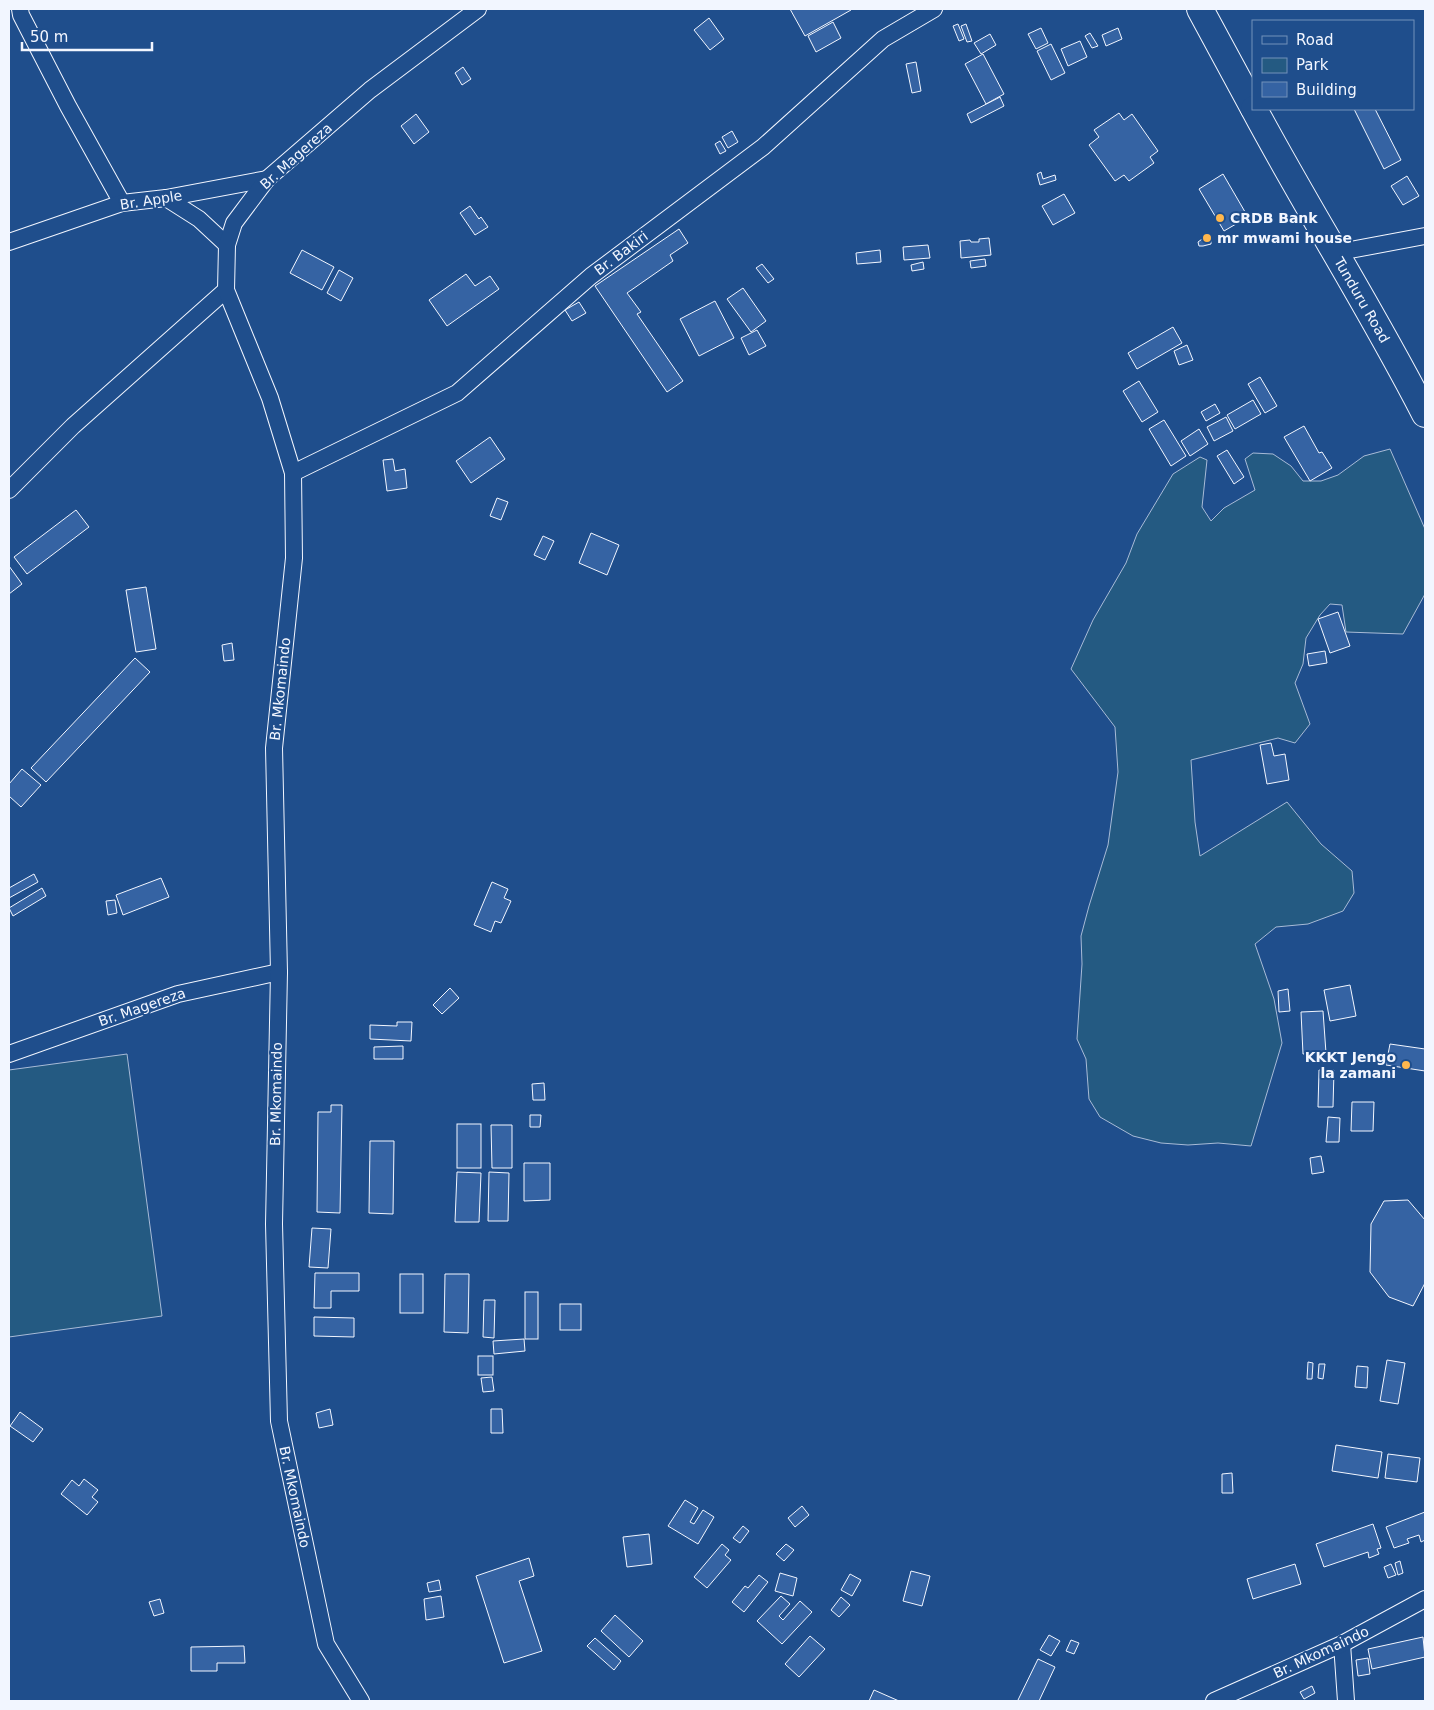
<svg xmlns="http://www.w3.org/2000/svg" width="1434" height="1710" viewBox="0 0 1434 1710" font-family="'DejaVu Sans',sans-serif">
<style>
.green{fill:#245a82;stroke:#a8bbd7}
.building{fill:#3563a3;stroke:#f2f6ff}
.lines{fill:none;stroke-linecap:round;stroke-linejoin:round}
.minor-casing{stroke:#f2f6ff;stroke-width:18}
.trunk-casing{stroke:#f2f6ff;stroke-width:28}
.minor{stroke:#1f4e8c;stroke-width:16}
.trunk{stroke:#1f4e8c;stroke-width:26}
.poi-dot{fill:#ffb74d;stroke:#1f4e8c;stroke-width:2}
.labels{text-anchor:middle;stroke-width:4;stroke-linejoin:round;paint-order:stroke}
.street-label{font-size:14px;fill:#f2f6ff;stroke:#1f4e8c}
.poi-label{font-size:14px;font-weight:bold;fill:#f2f6ff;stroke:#1f4e8c;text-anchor:start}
</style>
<rect width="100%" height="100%" fill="#1f4e8c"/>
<!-- green -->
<g class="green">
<path d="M 1390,449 L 1425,529 L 1425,594 L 1403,634 L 1346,632 L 1342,605 L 1330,604 L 1320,615 L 1306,638 L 1303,664 L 1295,683 L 1310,724 L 1295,743 L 1278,738 L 1191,760 L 1195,822 L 1200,856 L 1287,802 L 1321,844 L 1352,871 L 1354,893 L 1343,911 L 1308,924 L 1276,927 L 1255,944 L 1274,999 L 1282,1043 L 1251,1146 L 1218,1143 L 1188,1145 L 1161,1143 L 1133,1136 L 1100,1117 L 1089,1099 L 1086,1059 L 1077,1039 L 1082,964 L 1081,936 L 1089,906 L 1108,845 L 1118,772 L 1115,727 L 1071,669 L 1093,620 L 1126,563 L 1137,534 L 1173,474 L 1200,457 L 1207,460 L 1202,507 L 1211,521 L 1224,508 L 1255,490 L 1245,459 L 1253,453 L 1273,454 L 1291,466 L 1303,481 L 1321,481 L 1338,475 L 1364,456 Z"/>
<path d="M 127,1054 L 162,1316 L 9,1337 L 9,1070 Z"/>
</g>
<!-- building -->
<g class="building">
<path d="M 790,9 L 850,9 L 851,10 L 805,36 Z"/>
<path d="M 709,18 L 724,39 L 710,50 L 694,30 Z"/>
<path d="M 833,22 L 841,38 L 816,52 L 808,36 Z"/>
<path d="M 958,24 L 964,39 L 959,41 L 953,26 Z"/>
<path d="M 966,24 L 972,41 L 967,42 L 961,26 Z"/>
<path d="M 1041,28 L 1048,43 L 1036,49 L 1028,34 Z"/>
<path d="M 1118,28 L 1122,39 L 1106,46 L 1102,35 Z"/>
<path d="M 1090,33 L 1098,46 L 1092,48 L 1085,36 Z"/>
<path d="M 990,34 L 996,45 L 981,54 L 974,43 Z"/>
<path d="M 1080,41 L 1087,57 L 1068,66 L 1061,49 Z"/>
<path d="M 1051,44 L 1065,73 L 1051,80 L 1037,51 Z"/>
<path d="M 983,54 L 1004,94 L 986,104 L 965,64 Z"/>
<path d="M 916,62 L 921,91 L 912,93 L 906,64 Z"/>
<path d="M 463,67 L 471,79 L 462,85 L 455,73 Z"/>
<path d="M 1000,97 L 1004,106 L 971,123 L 967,114 Z"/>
<path d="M 1354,109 L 1375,109 L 1401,160 L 1384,169 Z"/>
<path d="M 1119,113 L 1124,120 L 1132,114 L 1158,151 L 1150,157 L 1154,163 L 1129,181 L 1124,175 L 1115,181 L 1089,145 L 1099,137 L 1094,130 Z"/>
<path d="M 416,114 L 429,132 L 414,144 L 401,126 Z"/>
<path d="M 732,131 L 738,142 L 728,148 L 722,137 Z"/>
<path d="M 720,141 L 726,151 L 720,154 L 715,144 Z"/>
<path d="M 1041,172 L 1043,179 L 1055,175 L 1056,180 L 1040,185 L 1037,174 Z"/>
<path d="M 1223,174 L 1248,217 L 1224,231 L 1199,189 Z"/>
<path d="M 1407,176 L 1419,196 L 1403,205 L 1391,186 Z"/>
<path d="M 1064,194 L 1075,213 L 1053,225 L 1042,206 Z"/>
<path d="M 470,206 L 479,219 L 481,217 L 488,227 L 475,235 L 460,213 Z"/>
<path d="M 679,229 L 688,243 L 670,255 L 673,261 L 627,293 L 641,312 L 637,314 L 683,381 L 667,392 L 595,286 Z"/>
<path d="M 1209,234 L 1211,241 L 1211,244 L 1203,246 L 1199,246 L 1198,242 Z"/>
<path d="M 989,238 L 991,255 L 961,258 L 960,241 L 970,240 L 971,242 L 979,242 L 979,239 Z"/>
<path d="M 928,245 L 930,258 L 904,260 L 903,247 Z"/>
<path d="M 302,250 L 334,267 L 322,290 L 290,273 Z"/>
<path d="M 880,250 L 881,262 L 857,264 L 856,253 Z"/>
<path d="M 985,259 L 986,266 L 971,268 L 970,261 Z"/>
<path d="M 923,262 L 924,269 L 912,271 L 911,265 Z"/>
<path d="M 762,264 L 774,279 L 768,283 L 756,268 Z"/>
<path d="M 339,270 L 353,278 L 341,301 L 327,293 Z"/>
<path d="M 466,274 L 475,286 L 490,276 L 499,289 L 447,326 L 429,300 Z"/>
<path d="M 743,288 L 766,321 L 751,332 L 727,299 Z"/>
<path d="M 715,301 L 734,338 L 699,356 L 680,319 Z"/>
<path d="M 579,302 L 586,313 L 572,321 L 565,310 Z"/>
<path d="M 1173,327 L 1182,343 L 1137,369 L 1128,353 Z"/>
<path d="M 757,330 L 766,346 L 749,355 L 741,338 Z"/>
<path d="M 1187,345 L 1193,360 L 1179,365 L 1174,351 Z"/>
<path d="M 1260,377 L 1277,406 L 1265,413 L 1248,384 Z"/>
<path d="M 1139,381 L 1158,412 L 1142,422 L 1123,391 Z"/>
<path d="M 1253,400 L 1261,414 L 1235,429 L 1227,415 Z"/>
<path d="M 1215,404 L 1220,413 L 1206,421 L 1201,412 Z"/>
<path d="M 1226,417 L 1233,431 L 1214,441 L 1207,427 Z"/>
<path d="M 1164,420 L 1186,456 L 1171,466 L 1149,429 Z"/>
<path d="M 1304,426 L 1319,453 L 1322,452 L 1332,468 L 1310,481 L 1284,437 Z"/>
<path d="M 1199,429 L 1208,444 L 1190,456 L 1181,441 Z"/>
<path d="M 490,437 L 505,459 L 471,483 L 456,461 Z"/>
<path d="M 1227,450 L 1244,477 L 1234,484 L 1217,456 Z"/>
<path d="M 393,459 L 395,471 L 405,469 L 407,488 L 387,491 L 383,460 Z"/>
<path d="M 497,498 L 508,502 L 501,520 L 490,516 Z"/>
<path d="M 76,510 L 89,527 L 27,574 L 14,557 Z"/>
<path d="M 591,533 L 619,545 L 607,575 L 579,563 Z"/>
<path d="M 543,536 L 554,541 L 545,560 L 534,555 Z"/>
<path d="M 9,566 L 22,584 L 9,594 Z"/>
<path d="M 146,587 L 156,649 L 136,652 L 126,590 Z"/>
<path d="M 1338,612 L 1350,646 L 1330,653 L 1318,619 Z"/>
<path d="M 232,643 L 234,660 L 224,661 L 222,645 Z"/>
<path d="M 1325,651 L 1327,663 L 1309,666 L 1307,654 Z"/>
<path d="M 135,658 L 150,672 L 46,782 L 31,768 Z"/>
<path d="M 1271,743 L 1274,756 L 1285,754 L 1289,780 L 1267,784 L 1260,745 Z"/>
<path d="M 22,769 L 41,785 L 21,807 L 9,796 L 9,784 Z"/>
<path d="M 34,874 L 38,882 L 9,898 L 9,888 Z"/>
<path d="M 161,878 L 169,897 L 123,915 L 116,895 Z"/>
<path d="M 492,882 L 508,889 L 504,898 L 511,901 L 501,923 L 495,921 L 491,932 L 474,925 Z"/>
<path d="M 42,888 L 46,896 L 13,916 L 9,908 Z"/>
<path d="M 115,900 L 117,913 L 108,915 L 106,901 Z"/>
<path d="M 1350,985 L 1356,1016 L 1330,1021 L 1324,990 Z"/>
<path d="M 450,988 L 459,998 L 442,1014 L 433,1005 Z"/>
<path d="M 1288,989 L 1290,1011 L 1279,1012 L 1278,991 Z"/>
<path d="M 1323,1011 L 1326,1053 L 1303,1054 L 1301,1012 Z"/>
<path d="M 397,1022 L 412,1022 L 411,1041 L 370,1039 L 370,1025 L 397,1026 Z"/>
<path d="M 1390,1044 L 1425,1049 L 1425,1071 L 1386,1065 Z"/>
<path d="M 403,1046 L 403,1059 L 374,1059 L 374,1047 Z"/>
<path d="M 1319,1070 L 1334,1070 L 1333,1107 L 1318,1107 Z"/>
<path d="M 544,1083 L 545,1100 L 533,1100 L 532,1084 Z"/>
<path d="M 1352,1102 L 1374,1102 L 1373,1131 L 1351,1131 Z"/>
<path d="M 331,1105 L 342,1105 L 340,1213 L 317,1212 L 318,1112 L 331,1112 Z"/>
<path d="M 530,1115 L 541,1115 L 540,1127 L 530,1127 Z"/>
<path d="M 1328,1117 L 1340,1118 L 1339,1142 L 1326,1142 Z"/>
<rect x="457" y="1124" width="24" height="44"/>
<path d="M 491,1125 L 512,1125 L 512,1168 L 492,1168 Z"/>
<path d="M 370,1141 L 394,1141 L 393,1214 L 369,1213 Z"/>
<path d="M 1321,1156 L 1324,1172 L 1312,1174 L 1310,1158 Z"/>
<path d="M 524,1163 L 550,1163 L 550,1200 L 524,1201 Z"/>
<path d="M 457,1172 L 481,1173 L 479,1222 L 455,1222 Z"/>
<path d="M 489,1172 L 509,1173 L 508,1221 L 488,1221 Z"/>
<path d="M 1408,1200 L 1425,1220 L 1425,1283 L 1413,1306 L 1389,1297 L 1370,1272 L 1371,1224 L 1384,1201 Z"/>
<path d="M 312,1228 L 331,1229 L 328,1268 L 309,1267 Z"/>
<path d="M 315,1273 L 359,1273 L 359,1291 L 331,1291 L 331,1308 L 314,1308 Z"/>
<rect x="400" y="1274" width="23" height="39"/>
<path d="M 445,1274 L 469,1274 L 468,1333 L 444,1332 Z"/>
<rect x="525" y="1292" width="13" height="47"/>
<path d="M 484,1300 L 495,1300 L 494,1338 L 483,1337 Z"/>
<rect x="560" y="1304" width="21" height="26"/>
<path d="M 314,1317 L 354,1318 L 354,1337 L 314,1336 Z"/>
<path d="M 524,1339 L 525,1351 L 494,1354 L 493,1341 Z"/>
<rect x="478" y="1356" width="15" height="19"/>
<path d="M 1387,1360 L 1405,1363 L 1398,1404 L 1380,1401 Z"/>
<path d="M 1308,1362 L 1313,1363 L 1312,1379 L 1307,1379 Z"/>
<path d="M 1319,1364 L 1325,1364 L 1323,1379 L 1318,1378 Z"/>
<path d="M 1357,1366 L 1368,1367 L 1367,1388 L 1355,1387 Z"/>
<path d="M 492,1377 L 494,1391 L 483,1392 L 481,1378 Z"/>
<path d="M 330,1409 L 333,1425 L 319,1428 L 316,1413 Z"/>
<path d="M 491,1409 L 502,1409 L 503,1433 L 491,1433 Z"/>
<path d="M 20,1412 L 43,1429 L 33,1442 L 10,1426 Z"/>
<path d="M 1336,1445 L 1382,1452 L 1378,1478 L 1332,1471 Z"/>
<path d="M 1388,1454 L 1420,1458 L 1417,1482 L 1385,1478 Z"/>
<path d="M 1232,1473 L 1233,1493 L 1222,1493 L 1222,1474 Z"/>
<path d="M 84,1479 L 98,1490 L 92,1497 L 98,1502 L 87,1515 L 61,1494 L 72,1480 L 79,1486 Z"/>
<path d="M 685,1500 L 698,1508 L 690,1522 L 694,1524 L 703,1510 L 714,1517 L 698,1544 L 668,1526 Z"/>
<path d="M 802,1506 L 809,1515 L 795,1527 L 788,1518 Z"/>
<path d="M 1425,1512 L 1425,1540 L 1421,1542 L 1419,1535 L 1407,1539 L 1409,1543 L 1394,1548 L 1386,1527 Z"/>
<path d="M 1373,1524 L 1381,1548 L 1377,1549 L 1379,1554 L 1369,1558 L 1368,1552 L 1324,1567 L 1316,1544 Z"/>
<path d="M 743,1526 L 749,1531 L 740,1543 L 733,1538 Z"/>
<path d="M 649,1534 L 652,1564 L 627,1567 L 623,1537 Z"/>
<path d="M 722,1544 L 729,1550 L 725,1555 L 731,1560 L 707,1588 L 694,1577 Z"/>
<path d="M 786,1544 L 794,1550 L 784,1561 L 776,1554 Z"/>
<path d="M 529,1558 L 534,1576 L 519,1581 L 542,1651 L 504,1663 L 476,1576 Z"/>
<path d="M 1400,1561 L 1403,1573 L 1398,1575 L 1395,1563 Z"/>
<path d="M 1295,1564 L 1301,1584 L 1253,1599 L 1247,1579 Z"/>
<path d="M 1391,1564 L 1396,1575 L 1388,1578 L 1384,1567 Z"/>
<path d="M 911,1571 L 930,1576 L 922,1606 L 903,1601 Z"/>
<path d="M 780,1573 L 797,1578 L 793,1596 L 775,1591 Z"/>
<path d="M 850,1574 L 861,1580 L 852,1596 L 841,1590 Z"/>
<path d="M 759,1575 L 768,1582 L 744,1612 L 732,1602 L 745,1586 L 748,1588 Z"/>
<path d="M 439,1580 L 441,1590 L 429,1592 L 427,1583 Z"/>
<path d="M 441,1596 L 444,1617 L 426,1620 L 424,1599 Z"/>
<path d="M 781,1596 L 790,1604 L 779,1616 L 783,1620 L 800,1601 L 812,1612 L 782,1644 L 757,1621 Z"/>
<path d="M 841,1597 L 850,1605 L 839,1617 L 831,1610 Z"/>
<path d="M 160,1599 L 164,1613 L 154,1616 L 149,1602 Z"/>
<path d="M 615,1615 L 643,1641 L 629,1657 L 601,1631 Z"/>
<path d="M 1049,1635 L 1060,1641 L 1051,1656 L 1040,1650 Z"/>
<path d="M 810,1636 L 825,1649 L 799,1677 L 785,1664 Z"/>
<path d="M 1423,1637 L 1425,1657 L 1372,1669 L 1368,1649 Z"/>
<path d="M 595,1638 L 621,1661 L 614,1670 L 587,1646 Z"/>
<path d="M 1071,1640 L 1079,1643 L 1074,1654 L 1066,1651 Z"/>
<path d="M 244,1646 L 245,1663 L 217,1663 L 217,1671 L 191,1671 L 191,1647 Z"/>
<path d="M 1368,1658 L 1370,1674 L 1358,1676 L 1356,1660 Z"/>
<path d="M 1038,1659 L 1055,1667 L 1039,1701 L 1020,1701 L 1018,1700 Z"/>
<path d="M 1312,1686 L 1315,1693 L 1304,1699 L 1300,1692 Z"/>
<path d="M 874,1690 L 899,1701 L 869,1701 Z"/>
</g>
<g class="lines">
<!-- minor casing -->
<g class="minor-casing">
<g id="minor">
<path d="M 20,9 L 21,15 L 68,106 L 122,203"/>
<path d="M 166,198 L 199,219 L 227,245"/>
<path d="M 9,242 L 122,203 L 166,198 L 267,179"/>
<path d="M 1334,253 L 1425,236"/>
<path d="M 293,473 L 457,393 L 591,276 L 763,147 L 883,39 L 934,9"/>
<path d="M 9,490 L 73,426 L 226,290"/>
<path d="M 9,1054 L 178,994 L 279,972"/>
<path d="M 1342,1644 L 1346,1701"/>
<path d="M 361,1701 L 326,1644 L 279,1421 L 274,1224 L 279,972 L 274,748 L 294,558 L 293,473 L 270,398 L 226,290 L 227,245 L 234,223 L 267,179 L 370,90 L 478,9"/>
<path d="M 1214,1701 L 1342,1644 L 1425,1599"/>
</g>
</g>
<!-- trunk casing -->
<g class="trunk-casing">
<g id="trunk">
<path d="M 1200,9 L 1253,107"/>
<path d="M 1254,109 C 1309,212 1372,310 1425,414"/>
</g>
</g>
<!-- minor -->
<use href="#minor" class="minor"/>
<!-- trunk -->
<use href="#trunk" class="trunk"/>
</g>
<!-- markers -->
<g class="poi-dot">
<circle cx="1220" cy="218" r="5"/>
<circle cx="1207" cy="238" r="5"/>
<circle cx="1406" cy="1065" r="5"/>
</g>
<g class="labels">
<!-- street labels -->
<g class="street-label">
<text transform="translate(296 156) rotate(-42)" y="5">Br. Magereza</text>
<text transform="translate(151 200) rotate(-9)" y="5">Br. Apple</text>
<text transform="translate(621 253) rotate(-37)" y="5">Br. Bakiri</text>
<text transform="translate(1362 300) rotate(60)" y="5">Tunduru Road</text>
<text transform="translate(280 689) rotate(-84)" y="5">Br. Mkomaindo</text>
<text transform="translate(142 1007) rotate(-19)" y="5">Br. Magereza</text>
<text transform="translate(276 1094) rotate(-89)" y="5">Br. Mkomaindo</text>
<text transform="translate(295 1497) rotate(78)" y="5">Br. Mkomaindo</text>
<text transform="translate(1321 1652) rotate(-25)" y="5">Br. Mkomaindo</text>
</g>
<!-- poi labels -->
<g class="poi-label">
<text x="1230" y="223">CRDB Bank</text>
<text x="1217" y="243">mr mwami house</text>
<text x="1396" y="1062" text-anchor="end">KKKT Jengo<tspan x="1396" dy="16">la zamani</tspan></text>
</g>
</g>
<!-- border -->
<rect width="1434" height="1710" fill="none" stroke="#f2f6ff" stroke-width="20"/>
<!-- legend -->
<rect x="1252" y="20" width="162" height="90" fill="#1f4e8c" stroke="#7391ba"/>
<rect x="1262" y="36" width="25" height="8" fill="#1f4e8c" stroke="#7391ba"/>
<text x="1296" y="45" font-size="15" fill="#f2f6ff">Road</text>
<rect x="1262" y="58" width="25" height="15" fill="#245a82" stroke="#7391ba"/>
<text x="1296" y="70" font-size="15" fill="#f2f6ff">Park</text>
<rect x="1262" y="82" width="25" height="15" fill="#3563a3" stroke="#7391ba"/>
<text x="1296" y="95" font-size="15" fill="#f2f6ff">Building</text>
<!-- scale -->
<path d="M22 42v8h130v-8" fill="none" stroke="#f2f6ff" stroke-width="2.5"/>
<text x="30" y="42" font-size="15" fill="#f2f6ff" stroke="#1f4e8c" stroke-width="4" paint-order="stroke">50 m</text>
</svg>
